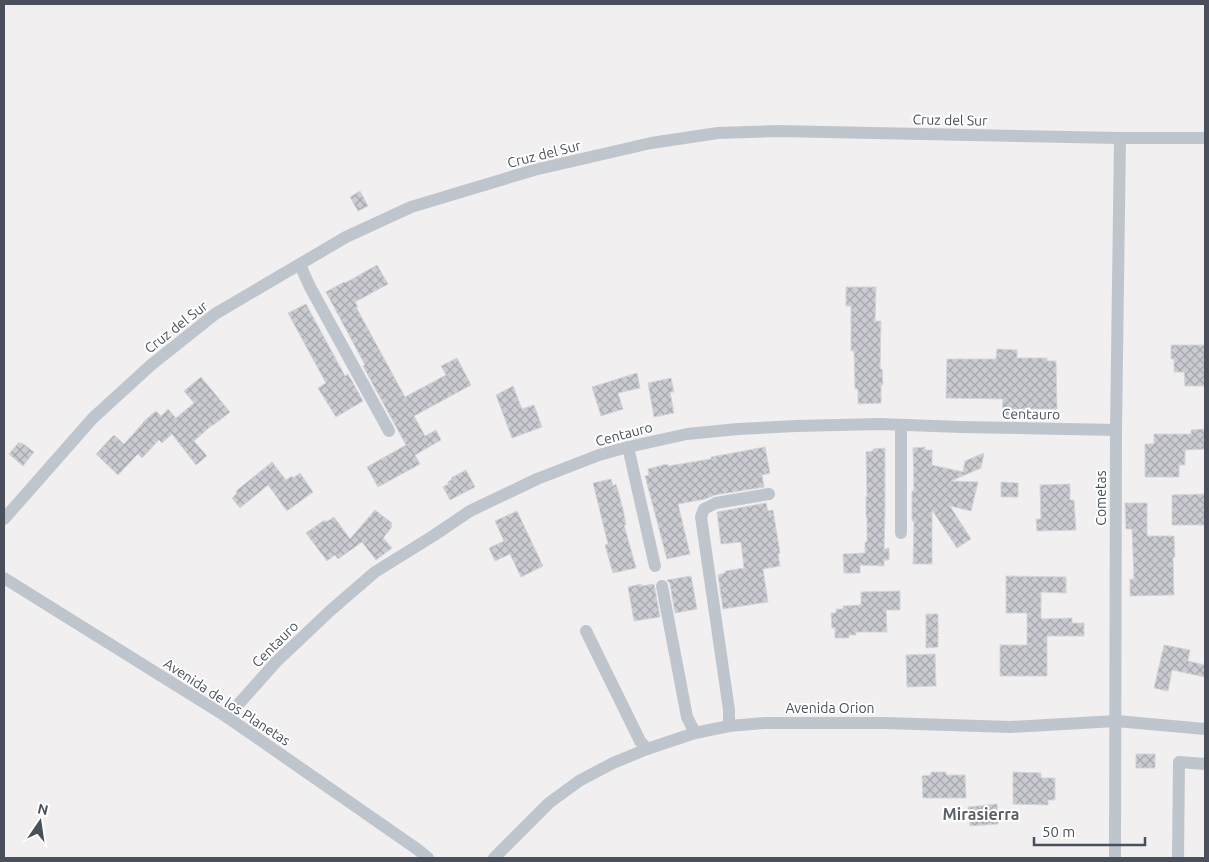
<svg xmlns="http://www.w3.org/2000/svg" width="1209" height="862" viewBox="0 0 1209 862" font-family="Ubuntu,sans-serif">
<style>
.building{fill:url(#building-cross-hatch);stroke:#d4d5da}
.lines{fill:none;stroke-linecap:round;stroke-linejoin:round}
.minor{stroke:#bfc5cd;stroke-width:12}
.labels{text-anchor:middle;stroke-width:4;stroke-linejoin:round;paint-order:stroke}
.street-label{font-size:14px;fill:#49505b;stroke:#fff}
.quarter-label{font-size:16px;font-weight:bold;fill:#5c5f63;stroke:#fff}
</style>
<defs>
<pattern id="building-cross-hatch" width="8" height="8" patternUnits="userSpaceOnUse" patternTransform="scale(1.25)"><rect width="8" height="8" fill="#c9cbd1"/><path d="M0 0l8 8M0 8l8-8" fill="none" stroke="#a5a7ad"/></pattern>
</defs>
<rect width="100%" height="100%" fill="#f1efef"/>
<!-- building -->
<g class="building">
<path d="M 360,191 L 368,206 L 358,211 L 350,197 Z"/>
<path d="M 377,265 L 388,284 L 355,302 L 358,307 L 356,307 L 405,397 L 446,375 L 441,366 L 457,358 L 471,385 L 414,416 L 425,436 L 436,430 L 441,440 L 415,455 L 420,464 L 378,487 L 367,467 L 406,445 L 363,366 L 365,365 L 326,292 L 344,282 L 345,283 Z"/>
<path d="M 846,287 L 876,287 L 875,321 L 881,321 L 880,369 L 882,369 L 883,385 L 881,385 L 881,403 L 858,404 L 858,389 L 855,389 L 854,351 L 851,351 L 851,306 L 846,306 Z"/>
<path d="M 306,304 L 345,376 L 348,374 L 363,401 L 336,417 L 318,388 L 326,383 L 288,313 Z"/>
<path d="M 1171,345 L 1205,345 L 1205,386 L 1185,386 L 1184,372 L 1174,372 L 1174,359 L 1171,359 Z"/>
<path d="M 997,349 L 1017,350 L 1017,358 L 1047,358 L 1047,361 L 1056,361 L 1057,409 L 1015,409 L 1015,418 L 1002,417 L 1003,399 L 946,398 L 947,359 L 996,359 Z"/>
<path d="M 637,373 L 640,388 L 618,393 L 623,409 L 601,416 L 592,387 Z"/>
<path d="M 201,377 L 230,412 L 212,426 L 212,425 L 194,441 L 207,456 L 196,465 L 172,434 L 162,443 L 159,440 L 142,458 L 138,454 L 118,475 L 96,454 L 114,435 L 124,444 L 144,422 L 143,422 L 156,411 L 161,416 L 168,409 L 176,418 L 194,403 L 184,391 Z"/>
<path d="M 671,378 L 674,392 L 670,392 L 674,413 L 654,417 L 648,383 Z"/>
<path d="M 513,386 L 522,409 L 534,405 L 542,427 L 512,438 L 496,395 Z"/>
<path d="M 1205,429 L 1205,449 L 1185,450 L 1185,465 L 1179,465 L 1179,477 L 1145,477 L 1145,444 L 1154,444 L 1154,434 L 1191,434 L 1191,430 Z"/>
<path d="M 19,442 L 21,444 L 22,443 L 34,452 L 23,466 L 9,454 Z"/>
<path d="M 765,447 L 770,473 L 762,475 L 764,487 L 715,495 L 705,499 L 678,504 L 690,554 L 667,559 L 645,476 L 649,475 L 648,469 L 667,464 L 668,466 L 711,459 L 711,457 Z"/>
<path d="M 925,447 L 925,450 L 932,450 L 932,465 L 963,472 L 965,461 L 984,453 L 981,468 L 951,481 L 978,482 L 971,511 L 950,506 L 971,539 L 957,548 L 932,510 L 932,564 L 913,564 L 914,521 L 912,521 L 912,491 L 914,491 L 913,448 Z"/>
<path d="M 885,448 L 885,515 L 884,549 L 889,548 L 889,560 L 884,560 L 884,566 L 860,565 L 860,573 L 844,573 L 843,554 L 865,553 L 865,542 L 867,542 L 867,517 L 866,517 L 866,496 L 867,497 L 866,452 L 873,451 L 873,449 Z"/>
<path d="M 272,462 L 286,480 L 292,476 L 293,478 L 300,473 L 313,492 L 287,511 L 268,485 L 240,508 L 232,498 L 237,493 L 236,491 Z"/>
<path d="M 466,470 L 475,487 L 450,500 L 443,487 L 448,484 L 448,482 L 452,479 L 451,478 Z"/>
<path d="M 611,479 L 613,486 L 616,484 L 623,509 L 626,525 L 624,525 L 636,568 L 613,573 L 605,545 L 608,544 L 593,483 Z"/>
<path d="M 1001,482 L 1018,483 L 1018,497 L 1001,497 Z"/>
<path d="M 1070,484 L 1070,500 L 1074,500 L 1076,530 L 1037,531 L 1036,519 L 1041,519 L 1040,485 Z"/>
<path d="M 1205,494 L 1205,525 L 1172,525 L 1172,495 Z"/>
<path d="M 766,503 L 768,511 L 773,510 L 780,553 L 778,554 L 780,566 L 763,569 L 768,602 L 723,609 L 718,575 L 725,573 L 725,571 L 744,568 L 741,542 L 721,544 L 717,512 Z"/>
<path d="M 1125,503 L 1147,503 L 1147,536 L 1174,536 L 1175,557 L 1173,557 L 1174,595 L 1130,596 L 1130,579 L 1134,579 L 1132,529 L 1126,529 Z"/>
<path d="M 375,510 L 392,523 L 391,528 L 383,538 L 392,548 L 376,560 L 362,542 L 338,559 L 335,555 L 327,561 L 306,533 L 323,521 L 328,521 L 334,517 L 350,539 Z"/>
<path d="M 517,511 L 543,566 L 521,577 L 510,554 L 495,561 L 489,548 L 504,541 L 495,521 Z"/>
<path d="M 691,576 L 697,609 L 675,613 L 670,584 L 667,580 Z"/>
<path d="M 1006,576 L 1066,577 L 1066,593 L 1041,592 L 1041,619 L 1072,618 L 1072,623 L 1084,623 L 1084,636 L 1047,636 L 1047,676 L 1000,676 L 1000,645 L 1027,645 L 1027,613 L 1006,613 Z"/>
<path d="M 641,584 L 641,586 L 654,584 L 660,617 L 634,621 L 628,587 Z"/>
<path d="M 900,591 L 900,610 L 886,610 L 887,632 L 856,632 L 856,635 L 849,635 L 849,638 L 835,638 L 835,628 L 832,628 L 831,613 L 836,613 L 836,609 L 843,609 L 843,606 L 861,605 L 861,592 Z"/>
<path d="M 926,614 L 938,614 L 938,647 L 926,648 Z"/>
<path d="M 1164,645 L 1190,650 L 1188,661 L 1205,665 L 1205,677 L 1172,670 L 1168,691 L 1154,688 Z"/>
<path d="M 935,654 L 936,686 L 907,687 L 906,655 Z"/>
<rect x="1136" y="754" width="19" height="14"/>
<path d="M 931,772 L 946,772 L 946,775 L 965,775 L 966,798 L 923,798 L 922,776 L 931,775 Z"/>
<path d="M 1013,772 L 1041,773 L 1041,778 L 1055,778 L 1055,800 L 1048,800 L 1048,805 L 1013,804 Z"/>
<path d="M 997,804 L 998,824 L 970,826 L 968,807 Z"/>
</g>
<g class="lines">
<!-- minor -->
<g class="minor">
<path d="M 300,265 L 310,287 L 389,431"/>
<path d="M 901,425 L 901,533"/>
<path d="M 628,447 L 655,566"/>
<path d="M 4,519 L 93,418 L 151,365 L 215,314 L 346,237 L 411,207 L 534,170 L 651,143 L 718,133 L 777,131 L 1120,138 L 1205,138"/>
<path d="M 4,578 L 227,717 L 417,849 L 428,858"/>
<path d="M 662,586 L 687,717 L 695,733"/>
<path d="M 586,631 L 640,741 L 647,749"/>
<path d="M 227,717 L 276,662 L 331,610 L 375,572 L 433,536 L 470,511 L 537,479 L 599,455 L 628,447 L 687,434 L 738,429 L 796,426 L 880,424 L 961,427 L 1116,430"/>
<path d="M 729,726 L 729,710 L 701,517 L 704,509 L 716,503 L 769,494"/>
<path d="M 494,858 L 549,803 L 579,781 L 613,763 L 647,749 L 695,733 L 729,726 L 765,723 L 885,723 L 1011,727 L 1116,721 L 1205,729"/>
<path d="M 1115,858 L 1116,430 L 1120,138"/>
<path d="M 1178,858 L 1179,762 L 1205,764"/>
</g>
</g>
<g class="labels">
<!-- street labels -->
<g class="street-label">
<text transform="translate(950 120) rotate(1)" y="5">Cruz del Sur</text>
<text transform="translate(544 154) rotate(-14)" y="5">Cruz del Sur</text>
<text transform="translate(176 327) rotate(-38)" y="5">Cruz del Sur</text>
<text transform="translate(1031 414) rotate(1)" y="5">Centauro</text>
<text transform="translate(624 434) rotate(-15)" y="5">Centauro</text>
<text transform="translate(1101 498) rotate(-90)" y="5">Cometas</text>
<text transform="translate(275 644) rotate(-45)" y="5">Centauro</text>
<text transform="translate(227 702) rotate(33)" y="5">Avenida de los Planetas</text>
<text x="830" y="713">Avenida Orion</text>
</g>
<!-- quarter labels -->
<g class="quarter-label">
<text x="981" y="820">Mirasierra</text>
</g>
</g>
<!-- border -->
<rect width="1209" height="862" fill="none" stroke="#49505b" stroke-width="10"/>
<!-- north arrow -->
<g transform="translate(40 822) rotate(13)" stroke="#ffffff" stroke-width="4" paint-order="stroke">
<path d="M0-4L9 19L0 12L-9 19Z" fill="#49505b"/>
<text y="-8" font-size="14" font-weight="bold" text-anchor="middle" fill="#49505b">N</text>
</g>
<!-- scale -->
<path d="M1034 837v8h111v-8" fill="none" stroke="#49505b" stroke-width="2.5"/>
<text x="1042" y="837" font-size="15" fill="#49505b" stroke="#ffffff" stroke-width="4" paint-order="stroke">50 m</text>
</svg>
